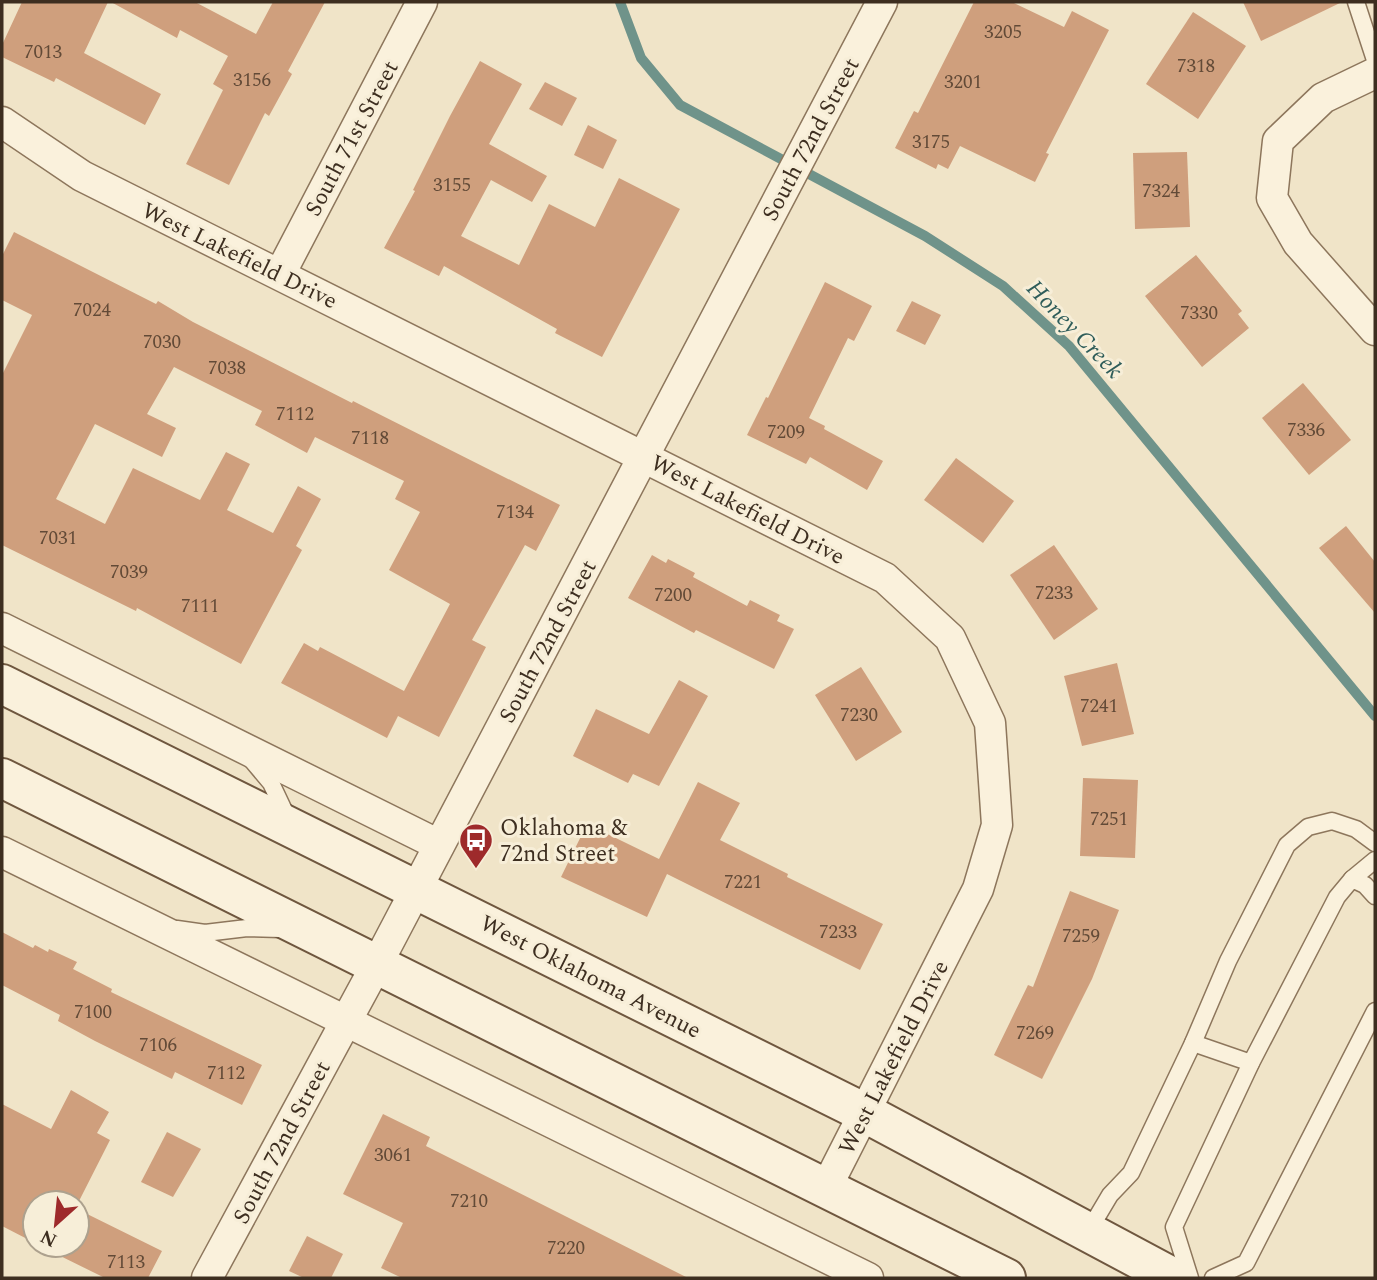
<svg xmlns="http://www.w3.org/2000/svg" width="1377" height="1280" viewBox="0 0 1377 1280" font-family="Spectral,serif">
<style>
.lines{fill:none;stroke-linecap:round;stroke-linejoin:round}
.stream{stroke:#6f938a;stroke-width:10}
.building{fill:#cf9f7d}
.service-casing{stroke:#8d765c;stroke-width:19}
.minor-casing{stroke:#8d765c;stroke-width:33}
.secondary-casing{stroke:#6f573f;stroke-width:42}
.service{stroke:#faf1dc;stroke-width:16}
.minor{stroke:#faf1dc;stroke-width:30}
.secondary{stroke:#faf1dc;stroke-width:38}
.labels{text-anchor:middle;stroke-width:6;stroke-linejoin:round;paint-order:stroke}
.number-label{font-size:19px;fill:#624a37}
.street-label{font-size:23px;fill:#3d2e20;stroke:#f7eed8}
.poi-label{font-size:23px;fill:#3d2e20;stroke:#f7eed8;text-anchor:start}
.water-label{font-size:24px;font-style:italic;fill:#2f5d5a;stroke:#f7eed8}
</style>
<rect width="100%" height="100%" fill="#f0e4c8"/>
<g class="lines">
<!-- stream -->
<path class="stream" d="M 620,2 L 641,58 L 680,105 L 925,236 L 1003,286 L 1069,346 L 1375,716"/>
</g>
<!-- building -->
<g class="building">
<path d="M 22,2 L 108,2 L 84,53 L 161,94 L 145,125 L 56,78 L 54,82 L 2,57 L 2,45 Z"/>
<path d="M 111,2 L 195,2 L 256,34 L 273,2 L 325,2 L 288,71 L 292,74 L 269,116 L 265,113 L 229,185 L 186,164 L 223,90 L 213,84 L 228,56 L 180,30 L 177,38 Z"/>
<path d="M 974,2 L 1012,2 L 1064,27 L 1072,11 L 1109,30 L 1046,153 L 1049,154 L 1035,182 L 960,146 L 948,169 L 938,164 L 936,169 L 895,148 L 914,111 L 918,113 Z"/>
<path d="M 1243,2 L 1342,2 L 1261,41 Z"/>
<path d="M 1193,12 L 1246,46 L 1198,119 L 1146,84 Z"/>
<path d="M 480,61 L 522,84 L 489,144 L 547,176 L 532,202 L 491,180 L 461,236 L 519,265 L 549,204 L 595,227 L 619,178 L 680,209 L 602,357 L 555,333 L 557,329 L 444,266 L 439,276 L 384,248 L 415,191 L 413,190 L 450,116 Z"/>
<path d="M 545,82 L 577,98 L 562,126 L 529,109 Z"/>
<path d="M 588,125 L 617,140 L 603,169 L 574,155 Z"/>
<path d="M 1187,152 L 1190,227 L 1135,229 L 1133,153 Z"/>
<path d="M 14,232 L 156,304 L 158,301 L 193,322 L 352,403 L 353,401 L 560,505 L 536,551 L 525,545 L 472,640 L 486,647 L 439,737 L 398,716 L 387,738 L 281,683 L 304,643 L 318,651 L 320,647 L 404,691 L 450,604 L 389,570 L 420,512 L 395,499 L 404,481 L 315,437 L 307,453 L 255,425 L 262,411 L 174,367 L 147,414 L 176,428 L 162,457 L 95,424 L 56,499 L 105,524 L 133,468 L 200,500 L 226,452 L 250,464 L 227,510 L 273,533 L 298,486 L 321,499 L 296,546 L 302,550 L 241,664 L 137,608 L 136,611 L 2,545 L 2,375 L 32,315 L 2,300 L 2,256 Z"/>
<path d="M 1196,255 L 1242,311 L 1238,314 L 1249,328 L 1202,367 L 1145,296 Z"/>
<path d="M 825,282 L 872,306 L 854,341 L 848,338 L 809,418 L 825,426 L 824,429 L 883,461 L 867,490 L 810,457 L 806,464 L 747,435 L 766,397 L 768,398 Z"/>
<path d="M 912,301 L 941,315 L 925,345 L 896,331 Z"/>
<path d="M 1303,383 L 1351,440 L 1309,475 L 1262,418 Z"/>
<path d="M 956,458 L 1014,501 L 983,543 L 924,500 Z"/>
<path d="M 1346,526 L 1375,562 L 1375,613 L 1319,548 Z"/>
<path d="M 1054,545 L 1098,609 L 1054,640 L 1010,575 Z"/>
<path d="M 652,555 L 666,563 L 668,559 L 695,573 L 693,577 L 747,606 L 750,600 L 780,615 L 777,621 L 794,629 L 774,669 L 696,630 L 694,633 L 628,598 Z"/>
<path d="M 1117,663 L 1134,734 L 1082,746 L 1064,676 Z"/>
<path d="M 861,667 L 902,732 L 856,761 L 815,695 Z"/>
<path d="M 679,680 L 708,696 L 659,786 L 633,774 L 628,783 L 573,756 L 596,709 L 649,734 Z"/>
<path d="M 1083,778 L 1138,780 L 1135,858 L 1080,856 Z"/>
<path d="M 698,782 L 740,803 L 720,840 L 788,874 L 787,877 L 883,924 L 860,970 L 667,874 L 647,917 L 561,877 L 587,824 L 659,859 Z"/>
<path d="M 1070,891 L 1119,910 L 1092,979 L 1042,1079 L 994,1055 L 1028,985 L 1033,987 Z"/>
<path d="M 2,932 L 33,948 L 35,945 L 48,952 L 49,949 L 77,962 L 73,969 L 112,989 L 111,992 L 262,1065 L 242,1105 L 175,1072 L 172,1079 L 95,1041 L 58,1021 L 60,1015 L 2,985 Z"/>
<path d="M 71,1090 L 109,1112 L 97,1133 L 110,1140 L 78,1203 L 35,1203 L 35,1243 L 2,1226 L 2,1104 L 51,1129 Z"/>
<path d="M 383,1114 L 430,1137 L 426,1146 L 688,1278 L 402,1278 L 381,1268 L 403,1223 L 343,1194 Z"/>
<path d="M 167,1132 L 201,1149 L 173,1197 L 141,1182 Z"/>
<path d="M 77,1209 L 162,1251 L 148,1278 L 105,1278 L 38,1245 L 77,1245 Z"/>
<path d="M 307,1236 L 343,1254 L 331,1278 L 304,1278 L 289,1271 Z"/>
</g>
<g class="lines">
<!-- service casing -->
<g class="service-casing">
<g id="service">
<path d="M 1356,2 L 1375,60"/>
<path d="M 250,758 L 271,783 L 288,819"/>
<path d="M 1352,879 L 1375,860"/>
<path d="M 177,929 L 205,933 L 247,928 L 280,929"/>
<path d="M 1193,1043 L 1251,1063"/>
<path d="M 1088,1232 L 1110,1195 L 1131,1173 L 1193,1043 L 1228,961 L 1287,845 L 1308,827 L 1332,821 L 1356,829 L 1375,843"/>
<path d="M 1190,1278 L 1174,1227 L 1251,1063 L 1337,897 L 1352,879 L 1365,885 L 1375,896"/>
<path d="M 1213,1278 L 1246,1263 L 1375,1011"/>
</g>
</g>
<!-- minor casing -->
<g class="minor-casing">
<g id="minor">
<path d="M 1375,73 L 1323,98 L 1278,141 L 1272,198 L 1298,243 L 1375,330"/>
<path d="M 2,122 L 82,176 L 885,578 L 950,638 L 990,723 L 997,825 L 978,889 L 826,1188"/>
<path d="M 280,274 L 422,2"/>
<path d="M 2,628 L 439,845"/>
<path d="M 2,852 L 868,1278"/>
<path d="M 207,1278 L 377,964 L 882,2"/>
</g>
</g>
<!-- secondary casing -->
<g class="secondary-casing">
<g id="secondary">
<path d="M 2,684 L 865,1113 L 1174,1278"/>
<path d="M 2,778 L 1006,1278"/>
</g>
</g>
<!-- service -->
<use href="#service" class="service"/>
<!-- minor -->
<use href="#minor" class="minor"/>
<!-- secondary -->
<use href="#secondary" class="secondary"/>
</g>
<!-- icons -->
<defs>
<g id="bus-pin" transform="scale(1.75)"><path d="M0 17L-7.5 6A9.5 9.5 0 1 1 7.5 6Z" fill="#9e2a2b" stroke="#f7eed8"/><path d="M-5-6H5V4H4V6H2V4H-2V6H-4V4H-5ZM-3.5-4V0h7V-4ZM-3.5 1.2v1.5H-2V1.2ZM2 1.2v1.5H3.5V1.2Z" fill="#fff"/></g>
</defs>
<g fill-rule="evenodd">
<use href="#bus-pin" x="476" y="840"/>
</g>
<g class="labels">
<!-- number labels -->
<g class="number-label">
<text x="1003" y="38">3205</text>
<text x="43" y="58">7013</text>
<text x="1196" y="72">7318</text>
<text x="252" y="86">3156</text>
<text x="963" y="88">3201</text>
<text x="931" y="148">3175</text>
<text x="452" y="191">3155</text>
<text x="1161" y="197">7324</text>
<text x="92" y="316">7024</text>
<text x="1199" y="319">7330</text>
<text x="162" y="348">7030</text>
<text x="227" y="374">7038</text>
<text x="295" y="420">7112</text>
<text x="1306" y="436">7336</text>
<text x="786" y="438">7209</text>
<text x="370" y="444">7118</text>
<text x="515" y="518">7134</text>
<text x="58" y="544">7031</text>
<text x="129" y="578">7039</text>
<text x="1054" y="599">7233</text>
<text x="673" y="601">7200</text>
<text x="200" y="612">7111</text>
<text x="1099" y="712">7241</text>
<text x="859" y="721">7230</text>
<text x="1109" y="825">7251</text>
<text x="743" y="888">7221</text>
<text x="838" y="938">7233</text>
<text x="1081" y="942">7259</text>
<text x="93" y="1018">7100</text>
<text x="1035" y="1039">7269</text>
<text x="158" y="1051">7106</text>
<text x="226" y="1079">7112</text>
<text x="393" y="1161">3061</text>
<text x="469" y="1207">7210</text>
<text x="566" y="1254">7220</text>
<text x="126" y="1268">7113</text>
</g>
<!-- street labels -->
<g class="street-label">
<text transform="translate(351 138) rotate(-62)" y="8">South 71st Street</text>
<text transform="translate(810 139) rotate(-62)" y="8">South 72nd Street</text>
<text transform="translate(240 255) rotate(26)" y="8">West Lakefield Drive</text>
<text transform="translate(748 509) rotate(27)" y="8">West Lakefield Drive</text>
<text transform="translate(547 641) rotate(-62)" y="8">South 72nd Street</text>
<text transform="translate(591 976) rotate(27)" y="8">West Oklahoma Avenue</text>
<text transform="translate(893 1057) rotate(-63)" y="8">West Lakefield Drive</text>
<text transform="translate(281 1142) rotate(-62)" y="8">South 72nd Street</text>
</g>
<!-- poi labels -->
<g class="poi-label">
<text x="500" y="835">Oklahoma &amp;<tspan x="500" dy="26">72nd Street</tspan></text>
</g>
<!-- water labels -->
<g class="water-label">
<text transform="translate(1075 329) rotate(46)" y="8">Honey Creek</text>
</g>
</g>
<!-- border -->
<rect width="1377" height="1280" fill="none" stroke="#3d2e20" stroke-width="7"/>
<!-- north arrow -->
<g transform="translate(56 1224) rotate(207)"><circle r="33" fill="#f7eed8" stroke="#ada18e" stroke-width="2"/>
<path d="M0-5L12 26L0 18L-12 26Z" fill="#9e2a2b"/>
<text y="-10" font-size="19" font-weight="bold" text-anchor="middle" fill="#3d2e20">N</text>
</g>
</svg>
